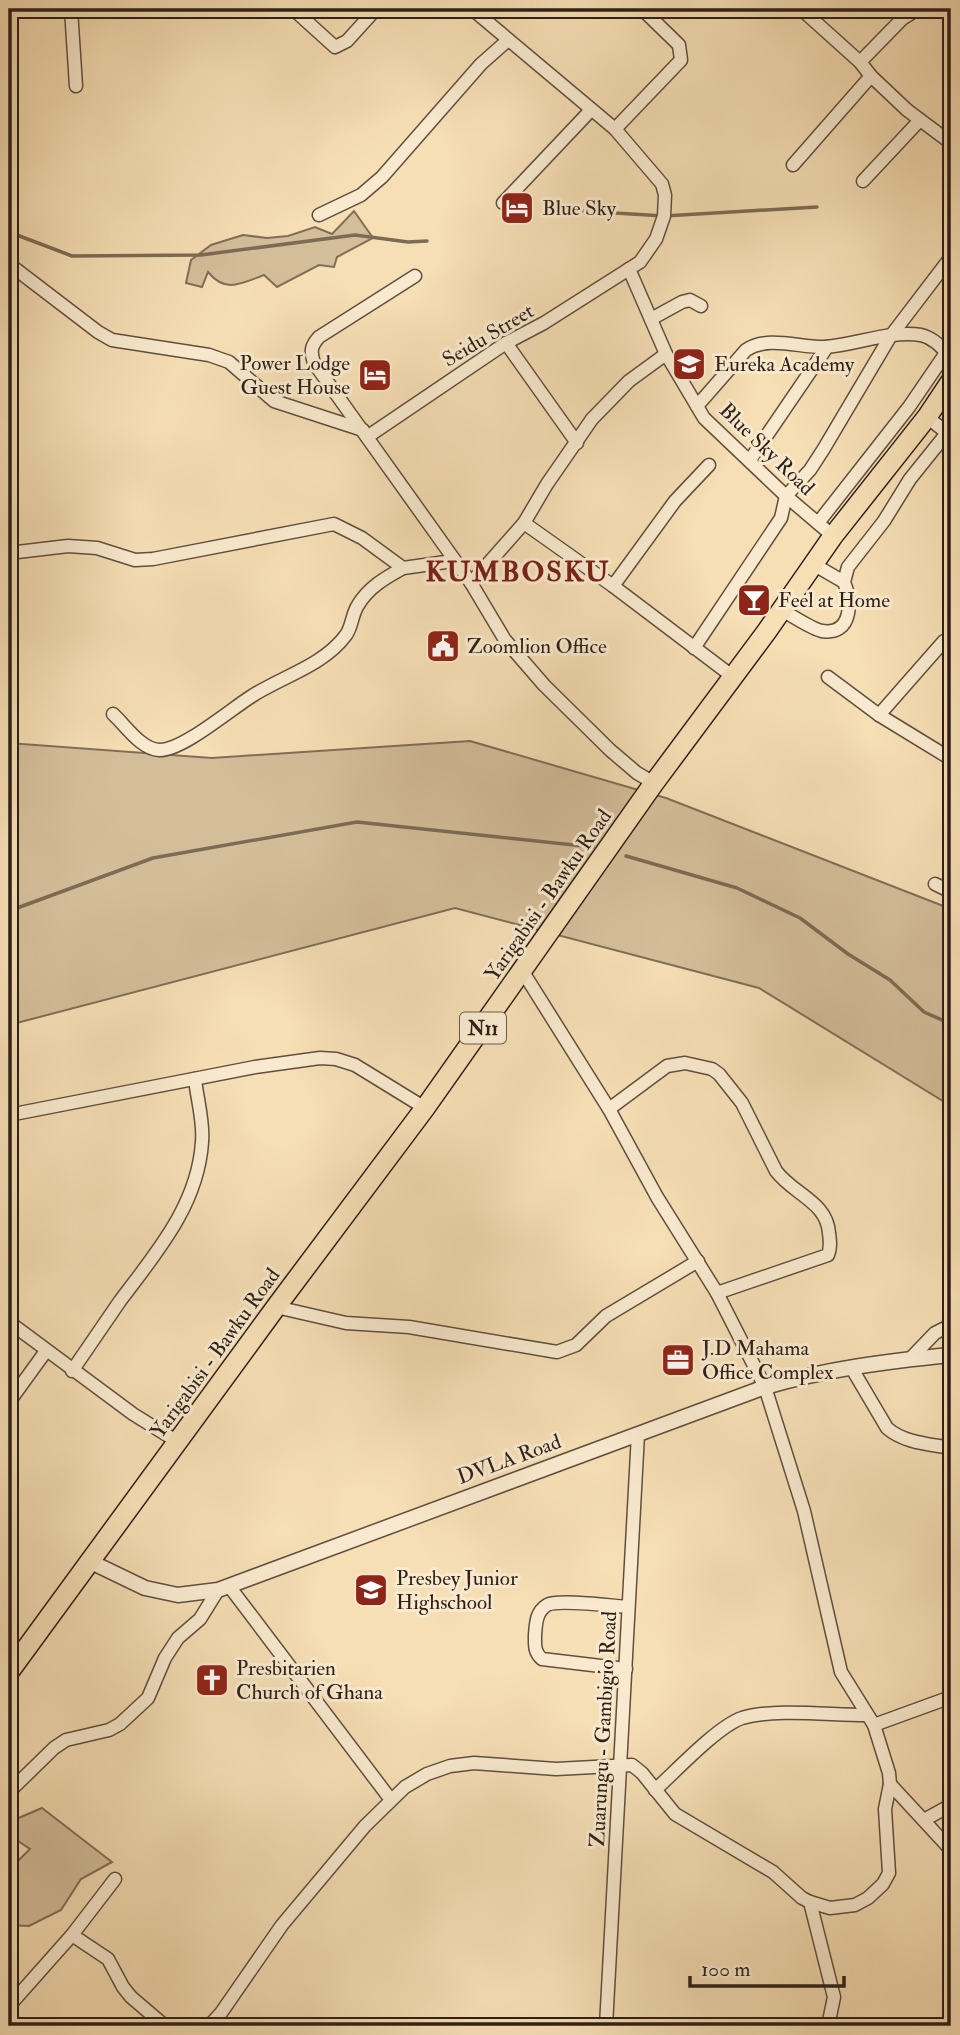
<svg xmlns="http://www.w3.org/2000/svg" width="960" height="2035" viewBox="0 0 960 2035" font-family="'IM FELL Double Pica',serif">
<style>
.green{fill:#d4be9a;stroke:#816e58;stroke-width:2}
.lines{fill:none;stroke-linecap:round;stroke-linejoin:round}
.stream{stroke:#7d6b55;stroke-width:3.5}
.minor-casing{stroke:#604f3e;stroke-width:15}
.tertiary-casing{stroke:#604f3e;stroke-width:17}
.trunk-casing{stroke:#2e1f17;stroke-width:22}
.minor{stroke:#f9eacf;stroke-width:12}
.tertiary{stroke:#f9eacf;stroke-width:14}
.trunk{stroke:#f6deb5;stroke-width:19}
.labels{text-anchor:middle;stroke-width:6;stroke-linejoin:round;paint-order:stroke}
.shield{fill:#f9eacf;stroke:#6b5c4e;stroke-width:2}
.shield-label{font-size:19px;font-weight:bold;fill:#2e1f17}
.poi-label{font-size:21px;fill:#2e1f17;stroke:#f9eacf;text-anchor:start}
.street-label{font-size:21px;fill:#2e1f17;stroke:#f9eacf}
.district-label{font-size:28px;font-weight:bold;letter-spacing:2px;fill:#7a1f14;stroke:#f9eacf}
</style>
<rect width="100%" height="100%" fill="#f6deb5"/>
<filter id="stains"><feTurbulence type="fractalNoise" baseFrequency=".00286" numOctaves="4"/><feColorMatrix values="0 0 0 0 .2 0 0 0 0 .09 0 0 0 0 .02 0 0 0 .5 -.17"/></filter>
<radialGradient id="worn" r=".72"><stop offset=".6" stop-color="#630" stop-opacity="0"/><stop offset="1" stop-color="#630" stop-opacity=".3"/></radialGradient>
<!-- green -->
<g class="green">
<path d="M 354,211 L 373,238 L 337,257 L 334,267 L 319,265 L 277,287 L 264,275 C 242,283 226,294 208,272 L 202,287 L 186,283 L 191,260 L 211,245 L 243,235 L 267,238 L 288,236 L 315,227 L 332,234 Z"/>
<path d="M 470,741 L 666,798 L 951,909 L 951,1106 L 759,988 L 455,908 L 9,1025 L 9,743 L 212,758 Z"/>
<path d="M 42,1808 L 112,1862 L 81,1879 L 61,1910 L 29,1926 L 9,1925 L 9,1870 L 30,1849 L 9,1835 L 9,1822 Z"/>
</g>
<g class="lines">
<!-- stream -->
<g class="stream">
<path d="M 582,211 L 664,216 L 817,207"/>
<path d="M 9,232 L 72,256 L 201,255 L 355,235 L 408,242 L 427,241"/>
<path d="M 626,856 L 737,888 L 800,918 L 848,954 L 890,980 L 924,1012 L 951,1024"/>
<path d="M 9,911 L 153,858 L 357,822 L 593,847"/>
</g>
<!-- minor casing -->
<g class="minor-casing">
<g id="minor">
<path d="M 71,9 L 76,86"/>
<path d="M 293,9 L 335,47 L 347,41 L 376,9"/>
<path d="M 801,9 L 860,62 L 871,76 L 907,110 L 951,143"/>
<path d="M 947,9 L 951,12"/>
<path d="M 860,62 L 902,19 L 918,9"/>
<path d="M 615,129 L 681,60 L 679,45 L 642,9"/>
<path d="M 793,165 L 871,76"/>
<path d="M 863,181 L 920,120"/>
<path d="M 503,203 L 591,110"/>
<path d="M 319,215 L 361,195 L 382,177 L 481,64 L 507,41"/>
<path d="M 9,264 L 98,332 L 112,340 L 209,355 L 229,362 L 274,401 L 363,430"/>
<path d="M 629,269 L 666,354 L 704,418 L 786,496 L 833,536"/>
<path d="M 415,276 L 319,337 C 311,346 310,351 314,363 L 471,583 L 505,640 L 544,685 L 610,750 L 637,773 L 654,783"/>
<path d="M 651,319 L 682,302 L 690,300 L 701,306"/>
<path d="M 506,343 L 577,443"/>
<path d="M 697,406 L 746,350 C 769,335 800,348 825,347 C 856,345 890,330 921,335 C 934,338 942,348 951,357"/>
<path d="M 927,417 L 951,436"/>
<path d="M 367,437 L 506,343 L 544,323 L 640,262 L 656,239 L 664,216 L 665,195 L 662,184 L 615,129 L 472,9"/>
<path d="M 750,460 L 827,347"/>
<path d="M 524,523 L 613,586 L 732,676"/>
<path d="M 818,523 L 909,407 L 950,347"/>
<path d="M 9,553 L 68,546 L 97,548 L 135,560 L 153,559 L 334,524 L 362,538 L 403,568 L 453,561"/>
<path d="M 813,564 L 844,582"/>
<path d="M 471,583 L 524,523 L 547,484 L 592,419 L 629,381 L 666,354"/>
<path d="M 613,586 L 675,501 L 709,465"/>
<path d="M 781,610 C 792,615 811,629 822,631 C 853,636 852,600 844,582 L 848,567 L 884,521 L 910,479 L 947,433"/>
<path d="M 694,648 L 781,518 L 786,496 L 810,470 L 823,450 L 890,337 L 951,257"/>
<path d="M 828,677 L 879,715 L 951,759"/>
<path d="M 113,714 C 126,726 141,749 159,750 C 182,751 231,709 252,696 C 283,676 323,666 346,635 C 352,627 352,614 358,605 C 369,587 385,578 403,568"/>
<path d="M 879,715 L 944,641 L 951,641"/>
<path d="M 935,884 L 951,892"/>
<path d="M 609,1109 L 667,1066 L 685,1063 L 712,1069 L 719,1074 L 742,1103 L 776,1171 C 793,1194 827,1202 829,1233 C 830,1241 831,1248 828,1255 L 717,1293"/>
<path d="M 9,1115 L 255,1067 L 320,1058 L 336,1059 L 355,1065 L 425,1108"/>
<path d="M 276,1307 L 346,1323 L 409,1327 L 557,1352 L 576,1345 L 606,1316 L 698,1261"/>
<path d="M 9,1322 L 133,1414 L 178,1442"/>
<path d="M 910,1359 L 935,1333 L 951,1325"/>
<path d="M 851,1367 L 887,1428 C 904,1443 929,1444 951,1448"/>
<path d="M 72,1371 C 88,1348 104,1324 120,1301 C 156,1253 198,1205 202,1142 C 204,1122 197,1099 195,1079"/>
<path d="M 9,1402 L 46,1351"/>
<path d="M 229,1586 L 391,1800"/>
<path d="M 626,1669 L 542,1659 C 534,1652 535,1645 535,1635 C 536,1623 536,1612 547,1605 C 558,1599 613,1606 628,1607"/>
<path d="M 874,1725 L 951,1697"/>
<path d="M 890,1784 L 951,1850"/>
<path d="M 655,1790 C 676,1771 718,1726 742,1718 C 776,1708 829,1715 865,1715"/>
<path d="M 9,1792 L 54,1748 L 66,1740 L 109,1730 L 120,1724 L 148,1698 L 165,1658 L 178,1638 L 200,1619 L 218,1590"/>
<path d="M 924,1820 L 951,1805"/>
<path d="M 810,1902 L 834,1997 L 828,2026"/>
<path d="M 72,1935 L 108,1959 L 123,1987 L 131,1997 L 165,2026"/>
<path d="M 9,2006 L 72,1935 L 115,1879"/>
<path d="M 209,2026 L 221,2013 L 282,1925 L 365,1826 L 405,1787 L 427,1774 L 450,1766 L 474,1763 L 556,1769 L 632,1765 L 642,1773 L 675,1814 L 773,1872 L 802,1898 L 810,1902 L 830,1908 L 855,1905 L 868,1898 L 883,1884 L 889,1873 L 885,1809 L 890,1784 L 889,1773 L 874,1725 L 841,1672 L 804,1511 L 765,1387 L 717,1293 L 657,1197 L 609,1109 L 523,972"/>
<path d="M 606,2026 L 638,1434"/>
</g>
</g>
<!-- tertiary casing -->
<g class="tertiary-casing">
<path id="tertiary" d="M 89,1561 L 145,1588 L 178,1595 L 218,1590 L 765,1387 C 826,1369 888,1361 951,1355"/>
</g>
<!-- trunk casing -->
<g class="trunk-casing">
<path id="trunk" d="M 9,1672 L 276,1307 L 425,1108 L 654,783 L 767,631 L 833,536 L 927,417 L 951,381"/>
</g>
<!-- minor -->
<use href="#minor" class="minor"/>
<!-- tertiary -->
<use href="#tertiary" class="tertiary"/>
<!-- trunk -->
<use href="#trunk" class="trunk"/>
</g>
<!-- icons -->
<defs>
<g id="hotel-square" transform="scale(1.75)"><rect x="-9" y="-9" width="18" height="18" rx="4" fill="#8f2418" stroke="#f9eacf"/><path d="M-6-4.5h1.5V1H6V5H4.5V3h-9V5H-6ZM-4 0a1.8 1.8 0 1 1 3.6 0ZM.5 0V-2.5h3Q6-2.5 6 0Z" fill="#fff"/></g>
<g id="school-square" transform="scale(1.75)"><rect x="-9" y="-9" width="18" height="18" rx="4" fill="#8f2418" stroke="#f9eacf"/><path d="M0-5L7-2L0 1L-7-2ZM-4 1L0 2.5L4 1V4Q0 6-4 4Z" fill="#fff"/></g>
<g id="bar-square" transform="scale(1.75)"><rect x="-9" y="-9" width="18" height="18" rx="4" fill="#8f2418" stroke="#f9eacf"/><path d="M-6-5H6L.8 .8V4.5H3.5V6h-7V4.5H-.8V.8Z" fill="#fff"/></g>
<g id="civic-square" transform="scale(1.75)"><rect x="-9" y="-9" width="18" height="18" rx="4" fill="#8f2418" stroke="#f9eacf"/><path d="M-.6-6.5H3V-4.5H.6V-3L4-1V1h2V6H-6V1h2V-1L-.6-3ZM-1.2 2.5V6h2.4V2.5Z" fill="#fff"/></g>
<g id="office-square" transform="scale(1.75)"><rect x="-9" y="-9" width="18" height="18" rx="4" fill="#8f2418" stroke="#f9eacf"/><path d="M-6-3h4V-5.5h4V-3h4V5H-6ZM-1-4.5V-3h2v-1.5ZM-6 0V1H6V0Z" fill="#fff"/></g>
<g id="church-square" transform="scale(1.75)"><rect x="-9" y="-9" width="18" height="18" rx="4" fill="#8f2418" stroke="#f9eacf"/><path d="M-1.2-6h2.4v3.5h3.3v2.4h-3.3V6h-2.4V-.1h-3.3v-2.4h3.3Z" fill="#fff"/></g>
</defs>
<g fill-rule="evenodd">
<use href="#hotel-square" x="517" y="208"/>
<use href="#school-square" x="689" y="364"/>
<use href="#hotel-square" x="375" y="375"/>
<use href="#bar-square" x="754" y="600"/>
<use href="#civic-square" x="443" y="646"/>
<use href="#office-square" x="678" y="1360"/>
<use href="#school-square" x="371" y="1590"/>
<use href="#church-square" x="212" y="1680"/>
</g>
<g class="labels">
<!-- shield labels -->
<rect class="shield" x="460" y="1012.5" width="46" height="31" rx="5"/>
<g class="shield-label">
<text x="483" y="1035">N11</text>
</g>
<!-- poi labels -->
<g class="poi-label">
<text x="542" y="215">Blue Sky</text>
<text x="350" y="370" text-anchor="end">Power Lodge<tspan x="350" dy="24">Guest House</tspan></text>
<text x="714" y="371">Eureka Academy</text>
<text x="778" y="607">Feel at Home</text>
<text x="467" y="653">Zoomlion Office</text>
<text x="702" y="1355">J.D Mahama<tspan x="702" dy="24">Office Complex</tspan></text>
<text x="396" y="1585">Presbey Junior<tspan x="396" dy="24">Highschool</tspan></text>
<text x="236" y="1675">Presbitarien<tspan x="236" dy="24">Church of Ghana</tspan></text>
</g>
<!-- street labels -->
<g class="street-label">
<text transform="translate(488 335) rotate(-31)" y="7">Seidu Street</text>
<text transform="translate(767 449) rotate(44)" y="7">Blue Sky Road</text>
<text transform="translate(548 895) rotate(-55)" y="7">Yarigabisi - Bawku Road</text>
<text transform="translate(215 1353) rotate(-54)" y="7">Yarigabisi - Bawku Road</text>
<text transform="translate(509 1459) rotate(-20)" y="7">DVLA Road</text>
<text transform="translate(603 1729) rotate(-87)" y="7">Zuarungu - Gambigio Road</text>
</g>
<!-- district labels -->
<g class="district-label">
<text x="518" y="581">KUMBOSKU</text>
</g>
</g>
<!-- margin -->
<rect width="960" height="2035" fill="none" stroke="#f6deb5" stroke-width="35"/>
<rect x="10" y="10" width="939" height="2014" fill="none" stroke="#2e1f17" stroke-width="3.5"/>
<rect x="18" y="18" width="925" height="2000" fill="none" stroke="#2e1f17" stroke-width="2"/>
<!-- scale -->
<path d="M690 1976v10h154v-10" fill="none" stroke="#2e1f17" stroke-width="3.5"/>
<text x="701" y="1976" font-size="21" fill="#2e1f17" stroke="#f9eacf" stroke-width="5" paint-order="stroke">100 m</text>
<rect width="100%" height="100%" filter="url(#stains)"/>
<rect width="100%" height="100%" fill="url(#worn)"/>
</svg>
